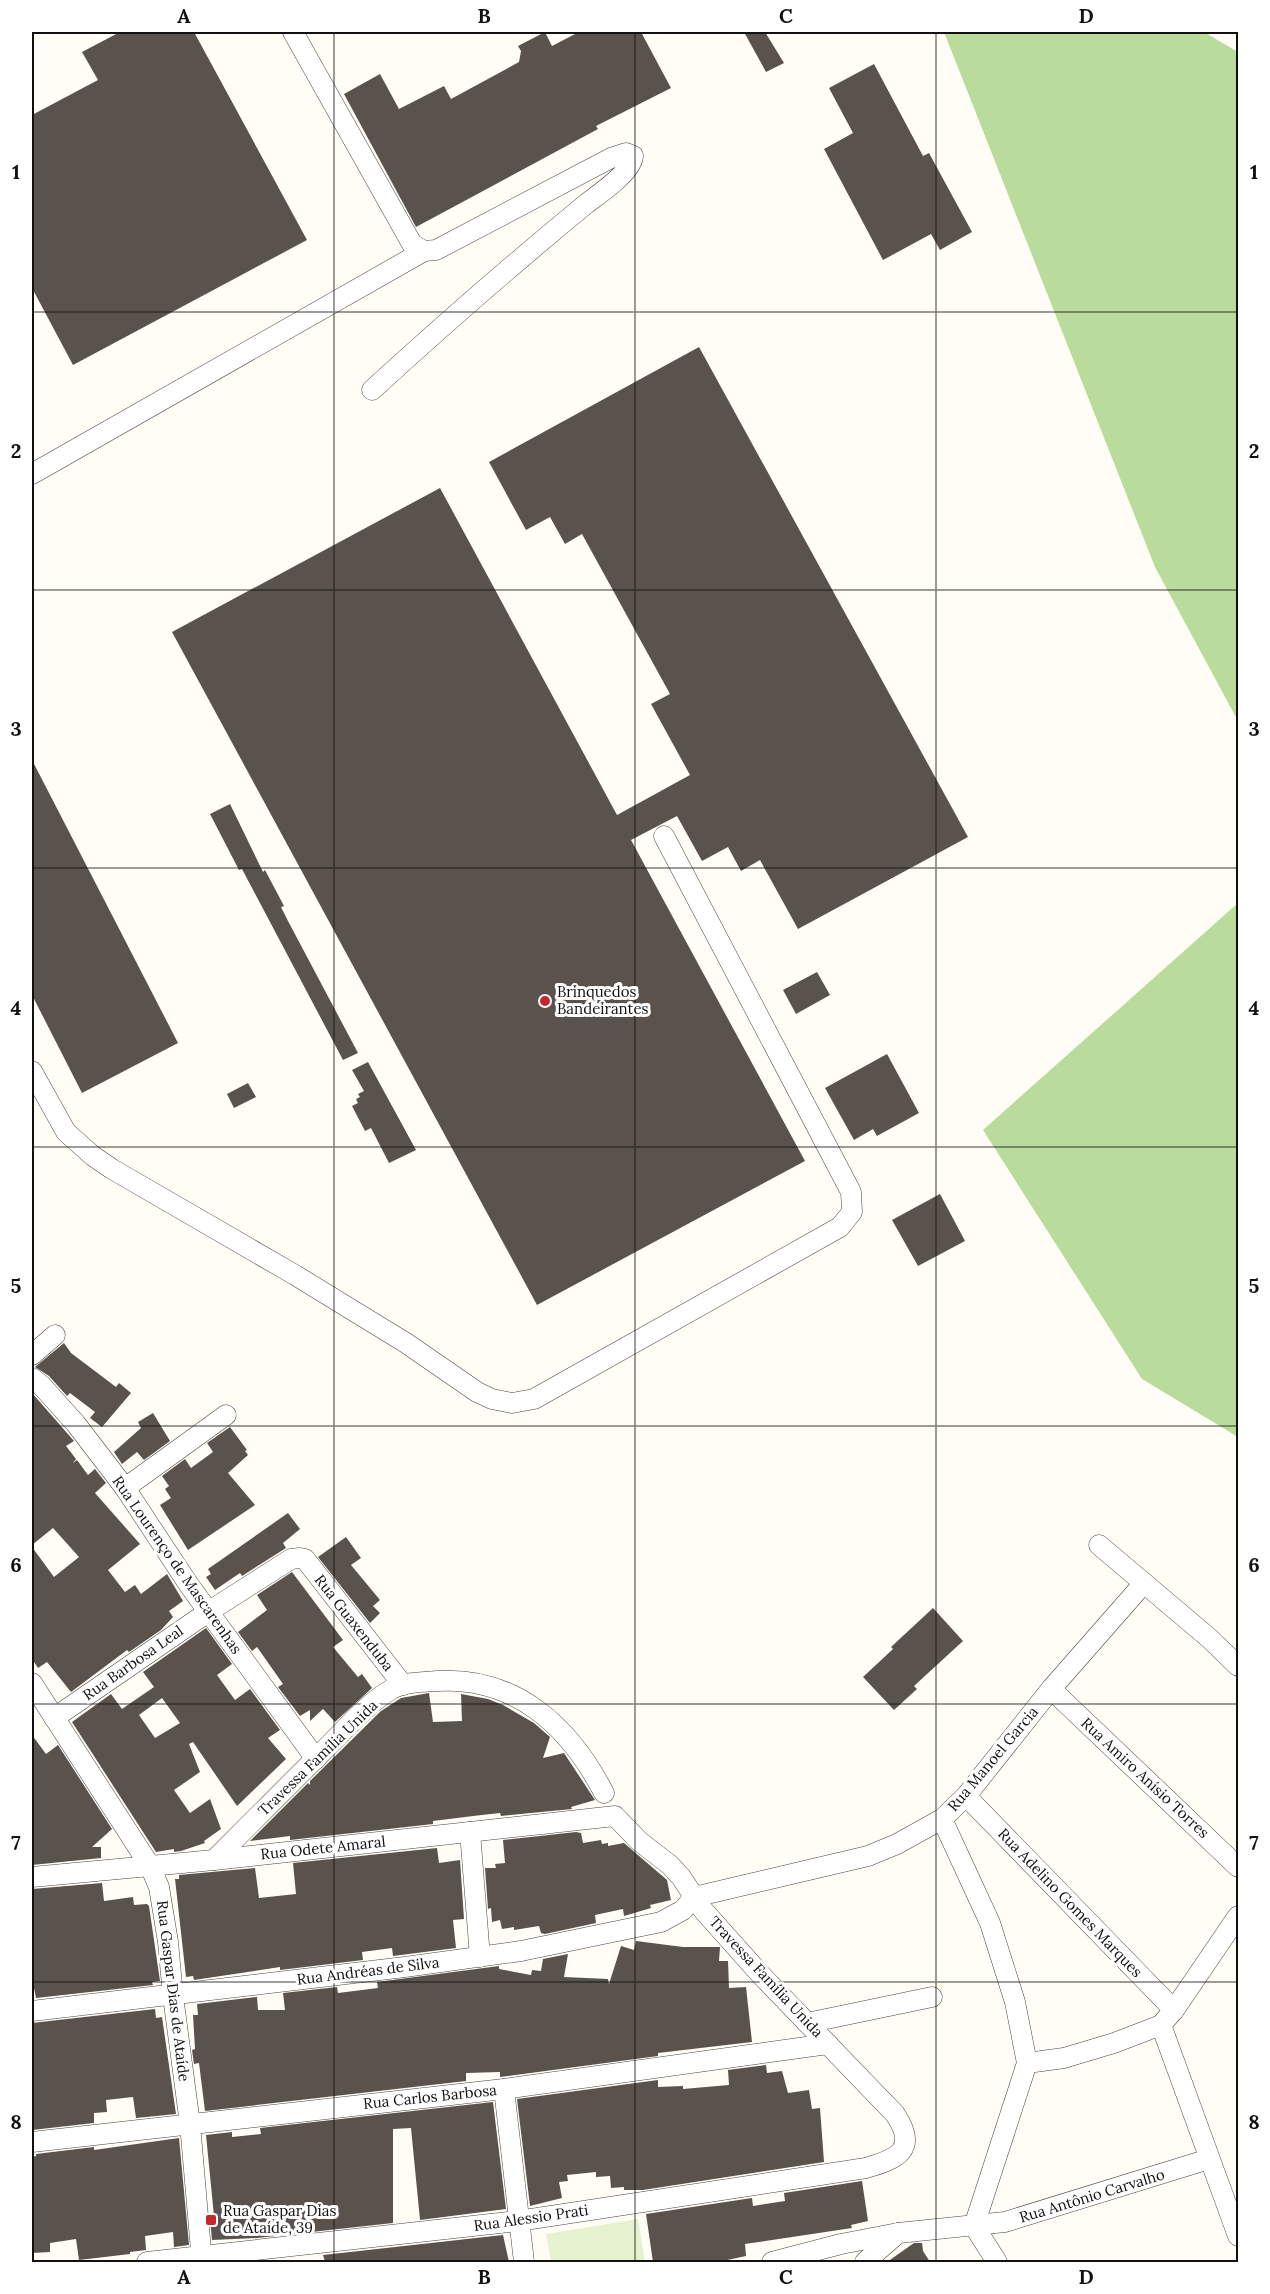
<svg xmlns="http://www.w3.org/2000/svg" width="1270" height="2294" viewBox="0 0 1270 2294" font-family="Lora,serif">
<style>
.forest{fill:#b9dc9c}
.pitch{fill:#e6f2cf}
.building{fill:#5a524d;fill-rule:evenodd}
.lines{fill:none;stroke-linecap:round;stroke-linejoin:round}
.minor-casing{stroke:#444;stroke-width:21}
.minor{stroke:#fff;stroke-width:20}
.grid{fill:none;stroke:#111;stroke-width:1.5;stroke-opacity:0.55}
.poi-dot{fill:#c4262e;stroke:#fff;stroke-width:2}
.labels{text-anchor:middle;stroke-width:6;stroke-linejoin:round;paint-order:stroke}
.poi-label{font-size:15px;fill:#111;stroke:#fff;text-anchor:start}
.street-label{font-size:15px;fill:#111;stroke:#fff}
.neatline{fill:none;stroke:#111;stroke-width:2}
.grid-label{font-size:20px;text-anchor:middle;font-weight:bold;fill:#111}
</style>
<rect width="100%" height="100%" fill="#fffdf5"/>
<!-- forest -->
<g class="forest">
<path d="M 944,32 L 1204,32 L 1238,52 L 1238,721 L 1155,567 Z"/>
<path d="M 1238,903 L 1238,1437 L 1142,1379 L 983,1130 Z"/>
</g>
<!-- pitch -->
<path class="pitch" d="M 638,2219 L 645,2262 L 551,2262 L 546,2234 Z"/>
<!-- building -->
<g class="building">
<path d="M 120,32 L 194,32 L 307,240 L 73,365 L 32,288 L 32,115 L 98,80 L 82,52 Z"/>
<path d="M 545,32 L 552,46 L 579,32 L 641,32 L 671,88 L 596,126 L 598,129 L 416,227 L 344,94 L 380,74 L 399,109 L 444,86 L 451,99 L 519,62 L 521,51 L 518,46 Z"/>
<path d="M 744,32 L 765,32 L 784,63 L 766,72 Z"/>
<path d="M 874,64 L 923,156 L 929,153 L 972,232 L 940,250 L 931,234 L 883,260 L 824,149 L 853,133 L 829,88 Z"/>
<path d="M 699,347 L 968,837 L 798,929 L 760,860 L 741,871 L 728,847 L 702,861 L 677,816 L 631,840 L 805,1161 L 537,1305 L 172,632 L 440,488 L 617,815 L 690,775 L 651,704 L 670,694 L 582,534 L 565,544 L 550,517 L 526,530 L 489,462 Z"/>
<path d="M 32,760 L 178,1043 L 82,1093 L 32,995 Z"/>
<path d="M 230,804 L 263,872 L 265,870 L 284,906 L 281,907 L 288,921 L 358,1053 L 343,1060 L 242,869 L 239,870 L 210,814 Z"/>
<path d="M 817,972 L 830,995 L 796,1014 L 783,990 Z"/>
<path d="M 887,1054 L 919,1113 L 877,1136 L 873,1129 L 854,1140 L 825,1088 Z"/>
<path d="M 368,1062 L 416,1150 L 389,1163 L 371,1128 L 365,1131 L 352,1106 L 358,1103 L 356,1099 L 360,1097 L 358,1094 L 364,1091 L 352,1070 Z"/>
<path d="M 248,1083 L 256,1097 L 234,1108 L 227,1094 Z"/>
<path d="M 940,1194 L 965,1241 L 918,1266 L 892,1220 Z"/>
<path d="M 64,1343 L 71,1353 L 116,1387 L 119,1383 L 131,1393 L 102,1427 L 90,1418 L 95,1412 L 70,1393 L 67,1396 L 49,1376 L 35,1367 Z"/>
<path d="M 32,1393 L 74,1441 L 66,1446 L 76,1459 L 73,1463 L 77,1460 L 88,1475 L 95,1469 L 106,1483 L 95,1493 L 140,1544 L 108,1570 L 125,1592 L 135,1585 L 141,1594 L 167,1574 L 183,1601 L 169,1611 L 173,1617 L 161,1630 L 129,1652 L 127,1650 L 71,1692 L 47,1662 L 38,1668 L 32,1659 L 32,1547 L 54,1577 L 79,1557 L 53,1528 L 32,1545 Z"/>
<path d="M 153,1413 L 170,1441 L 144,1460 L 137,1452 L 122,1464 L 114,1452 L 141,1428 L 138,1422 Z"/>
<path d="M 230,1427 L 247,1450 L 245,1451 L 248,1455 L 228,1473 L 255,1505 L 188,1550 L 160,1505 L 171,1498 L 165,1489 L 169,1486 L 162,1476 L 185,1459 L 191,1468 L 213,1452 L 207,1443 Z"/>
<path d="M 288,1513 L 300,1529 L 283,1543 L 286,1548 L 242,1576 L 240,1573 L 215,1590 L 206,1577 L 211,1574 L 208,1569 Z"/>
<path d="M 346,1537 L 361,1558 L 351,1565 L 380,1600 L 373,1606 L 380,1613 L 370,1623 L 318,1557 Z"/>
<path d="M 292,1572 L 343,1640 L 333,1647 L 358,1677 L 362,1674 L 372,1688 L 335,1722 L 323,1709 L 310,1721 L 310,1710 L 300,1716 L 278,1687 L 283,1684 L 257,1647 L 252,1651 L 238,1632 L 267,1610 L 257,1595 Z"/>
<path d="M 933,1608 L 963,1641 L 914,1686 L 917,1689 L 894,1710 L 863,1677 L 893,1649 L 891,1647 Z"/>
<path d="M 206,1628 L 232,1664 L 217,1675 L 235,1700 L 250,1689 L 280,1730 L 268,1738 L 286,1759 L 237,1806 L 193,1742 L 189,1744 L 200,1772 L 174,1790 L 190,1813 L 210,1799 L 221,1829 L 204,1841 L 205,1843 L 181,1851 L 174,1852 L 174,1849 L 156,1852 L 72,1722 L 111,1694 L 122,1709 L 154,1687 L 143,1672 ZM 162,1698 L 180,1723 L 155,1738 L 139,1715 Z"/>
<path d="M 429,1693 L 433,1722 L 462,1721 L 461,1694 L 488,1699 L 503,1705 L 534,1723 L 550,1737 L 543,1758 L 564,1753 L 595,1800 L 571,1807 L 572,1809 L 501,1816 L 500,1813 L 473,1816 L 433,1821 L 433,1824 L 290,1840 L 290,1836 L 250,1841 L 308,1783 L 310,1785 L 310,1781 L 381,1711 L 401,1698 Z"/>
<path d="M 32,1735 L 46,1754 L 58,1745 L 112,1829 L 92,1847 L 101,1847 L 101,1858 L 32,1865 Z"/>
<path d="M 576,1832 L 581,1833 L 583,1843 L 601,1840 L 602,1844 L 608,1843 L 608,1846 L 624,1843 L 667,1880 L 671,1900 L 650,1905 L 651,1908 L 624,1916 L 623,1909 L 595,1915 L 596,1923 L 545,1934 L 541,1933 L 539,1926 L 514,1930 L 514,1927 L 502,1929 L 500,1920 L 492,1922 L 491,1908 L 488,1909 L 485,1868 L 496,1868 L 495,1864 L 505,1863 L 503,1840 Z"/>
<path d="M 437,1848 L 439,1863 L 460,1860 L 464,1919 L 453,1920 L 456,1948 L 393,1956 L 392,1948 L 362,1952 L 363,1960 L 280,1970 L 280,1967 L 194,1980 L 193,1976 L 186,1977 L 175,1879 L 179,1879 L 179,1875 L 255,1868 L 259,1898 L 296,1894 L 293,1863 Z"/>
<path d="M 102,1883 L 104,1901 L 133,1897 L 134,1905 L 147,1904 L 149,1906 L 160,1981 L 152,1982 L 153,1985 L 36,1998 L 34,1988 L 32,1989 L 32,1889 Z"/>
<path d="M 636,1941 L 683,1947 L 720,1947 L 719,1961 L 728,1961 L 729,1988 L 746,1987 L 752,2042 L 658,2053 L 658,2056 L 500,2077 L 500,2072 L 466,2073 L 466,2081 L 205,2111 L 199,2063 L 194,2064 L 192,2050 L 195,2049 L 193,2015 L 198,2015 L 197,2004 L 257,1997 L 258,2010 L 285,2010 L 283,1993 L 337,1987 L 338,1993 L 378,1988 L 377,1982 L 499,1966 L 499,1969 L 531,1975 L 532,1970 L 541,1971 L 543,1959 L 568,1954 L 564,1977 L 608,1979 L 609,1984 L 621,1946 L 634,1950 Z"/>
<path d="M 155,2009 L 156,2018 L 162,2017 L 176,2114 L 136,2118 L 133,2097 L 106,2100 L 107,2112 L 94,2113 L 94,2123 L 32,2130 L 32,2023 Z"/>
<path d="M 766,2065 L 767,2073 L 782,2071 L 788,2093 L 809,2090 L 812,2109 L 820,2108 L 824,2162 L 643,2190 L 624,2190 L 624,2187 L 611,2188 L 610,2176 L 596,2177 L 596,2172 L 567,2175 L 568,2181 L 559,2182 L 562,2198 L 530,2206 L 517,2099 L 658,2080 L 658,2087 L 683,2086 L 683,2089 L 729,2085 L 728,2070 Z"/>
<path d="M 493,2102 L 506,2209 L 420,2220 L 411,2128 L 393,2129 L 393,2223 L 257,2238 L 212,2240 L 210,2217 L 214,2216 L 206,2135 L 232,2132 L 232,2137 L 261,2134 L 260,2128 Z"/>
<path d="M 179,2138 L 189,2245 L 174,2247 L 173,2232 L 145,2236 L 146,2250 L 130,2252 L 130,2254 L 79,2260 L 76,2239 L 50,2243 L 50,2252 L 32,2253 L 32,2157 L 36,2156 L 36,2154 L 94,2147 L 94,2150 Z"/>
<path d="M 862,2181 L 868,2221 L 851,2225 L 852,2228 L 745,2244 L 746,2256 L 718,2262 L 653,2262 L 646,2214 L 752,2198 L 753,2206 L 785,2201 L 784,2193 Z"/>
<path d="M 503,2235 L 509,2262 L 325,2262 L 323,2255 Z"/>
<path d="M 914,2243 L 922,2243 L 923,2251 L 930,2262 L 887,2262 Z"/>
</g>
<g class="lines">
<!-- minor casing -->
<g class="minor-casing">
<g id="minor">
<path d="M 293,32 L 412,244 L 424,251 L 436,250 L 611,158 L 626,153 L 633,156 C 632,172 599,194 586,204 C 513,264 442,326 372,390"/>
<path d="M 32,474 L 424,251"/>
<path d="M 32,1071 L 66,1132 L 93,1156 L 112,1169 L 295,1275 L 406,1343 L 477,1392 L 492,1399 L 512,1403 L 534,1399 L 840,1227 L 852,1212 L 851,1192 L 664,836"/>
<path d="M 32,1355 L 55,1335"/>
<path d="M 32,1378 L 41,1385 L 76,1424 L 125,1488 L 189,1585 L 316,1759"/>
<path d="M 125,1488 L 226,1415"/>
<path d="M 1099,1545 L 1209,1638 L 1238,1666"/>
<path d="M 32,1683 L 150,1866 L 159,1887 L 168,1942 L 173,1996 L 190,2124 L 202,2262"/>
<path d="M 1051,1689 L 1238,1867"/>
<path d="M 54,1718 L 208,1612 L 291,1559 L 300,1558 L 305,1559 L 403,1685"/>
<path d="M 966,1796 L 1174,2010"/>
<path d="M 942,1819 L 990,1923 L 1015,2002 L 1027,2063 L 974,2226"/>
<path d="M 470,1832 L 480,1957"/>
<path d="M 214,1860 C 251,1823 287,1787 324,1750 C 345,1730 366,1704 392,1689 C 405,1682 422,1682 437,1681 C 516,1676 570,1727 604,1793"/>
<path d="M 32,1877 L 214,1860 L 615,1816 L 639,1841 L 670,1865 L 681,1877 L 703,1910 L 761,1975 L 895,2114 C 919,2150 897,2159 866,2168 L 518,2221 L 147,2262"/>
<path d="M 694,1897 L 868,1856 L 897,1844 L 942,1819 L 966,1796 L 1051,1689 L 1144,1583"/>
<path d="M 32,2011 L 405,1967 L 521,1951 L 661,1922 L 683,1910 L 694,1897"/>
<path d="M 807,2023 L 932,1997"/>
<path d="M 1161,2025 L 1238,2236"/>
<path d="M 1027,2063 L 1064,2058 L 1114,2043 L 1161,2025 L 1174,2010 L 1238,1916"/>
<path d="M 504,2089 L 524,2262"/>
<path d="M 32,2142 L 504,2089 L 828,2044"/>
<path d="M 974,2226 L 997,2262"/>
<path d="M 772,2262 L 841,2244 L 898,2233 L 1005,2222 L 1209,2159"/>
<path d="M 865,2262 L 898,2233"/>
</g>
</g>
<!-- minor -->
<use href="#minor" class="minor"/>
</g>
<!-- grid -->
<path class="grid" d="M 334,32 L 334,2262M 635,32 L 635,2262M 936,32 L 936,2262M 32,312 L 1238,312M 32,590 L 1238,590M 32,868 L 1238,868M 32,1147 L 1238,1147M 32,1426 L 1238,1426M 32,1704 L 1238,1704M 32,1982 L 1238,1982"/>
<!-- markers -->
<g class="poi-dot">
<circle cx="545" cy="1001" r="6"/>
<rect x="205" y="2214" width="12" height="12" rx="3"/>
</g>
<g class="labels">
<!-- poi labels -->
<g class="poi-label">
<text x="557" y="997">Brinquedos<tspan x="557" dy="17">Bandeirantes</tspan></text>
<text x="223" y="2216">Rua Gaspar Dias<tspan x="223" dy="17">de Ataíde, 39</tspan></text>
</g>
<!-- street labels -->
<g class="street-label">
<text transform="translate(177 1565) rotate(55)" y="5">Rua Lourenço de Mascarenhas</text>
<text transform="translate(354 1623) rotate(52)" y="5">Rua Guaxenduba</text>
<text transform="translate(133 1663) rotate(-35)" y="5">Rua Barbosa Leal</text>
<text transform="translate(318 1758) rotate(-44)" y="5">Travessa Família Unida</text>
<text transform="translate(993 1759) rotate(-50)" y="5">Rua Manoel Garcia</text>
<text transform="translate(1145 1778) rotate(43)" y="5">Rua Amiro Anísio Torres</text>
<text transform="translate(323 1848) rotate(-6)" y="5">Rua Odete Amaral</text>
<text transform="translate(1070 1903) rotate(46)" y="5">Rua Adelino Gomes Marques</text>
<text transform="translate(368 1971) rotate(-7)" y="5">Rua Andréas de Silva</text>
<text transform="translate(766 1977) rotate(47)" y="5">Travessa Família Unida</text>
<text transform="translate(173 1991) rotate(83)" y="5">Rua Gaspar Dias de Ataíde</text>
<text transform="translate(430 2097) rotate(-6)" y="5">Rua Carlos Barbosa</text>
<text transform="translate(1092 2196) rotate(-17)" y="5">Rua Antônio Carvalho</text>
<text transform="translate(531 2218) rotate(-8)" y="5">Rua Alessio Prati</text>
</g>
</g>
<!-- border -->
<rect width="1270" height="2294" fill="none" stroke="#ffffff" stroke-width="66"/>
<rect x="33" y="33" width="1204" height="2228" class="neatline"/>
<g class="grid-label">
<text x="184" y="23">A</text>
<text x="484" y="23">B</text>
<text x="786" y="23">C</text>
<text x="1086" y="23">D</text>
<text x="16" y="179">1</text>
<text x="1254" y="179">1</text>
<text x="16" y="458">2</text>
<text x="1254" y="458">2</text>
<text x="16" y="736">3</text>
<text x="1254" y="736">3</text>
<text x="16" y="1015">4</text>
<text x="1254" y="1015">4</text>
<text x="16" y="1293">5</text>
<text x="1254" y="1293">5</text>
<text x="16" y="1572">6</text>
<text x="1254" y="1572">6</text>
<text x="16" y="1850">7</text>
<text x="1254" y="1850">7</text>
<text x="16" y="2129">8</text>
<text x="1254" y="2129">8</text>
<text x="184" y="2284">A</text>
<text x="484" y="2284">B</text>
<text x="786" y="2284">C</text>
<text x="1086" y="2284">D</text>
</g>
</svg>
